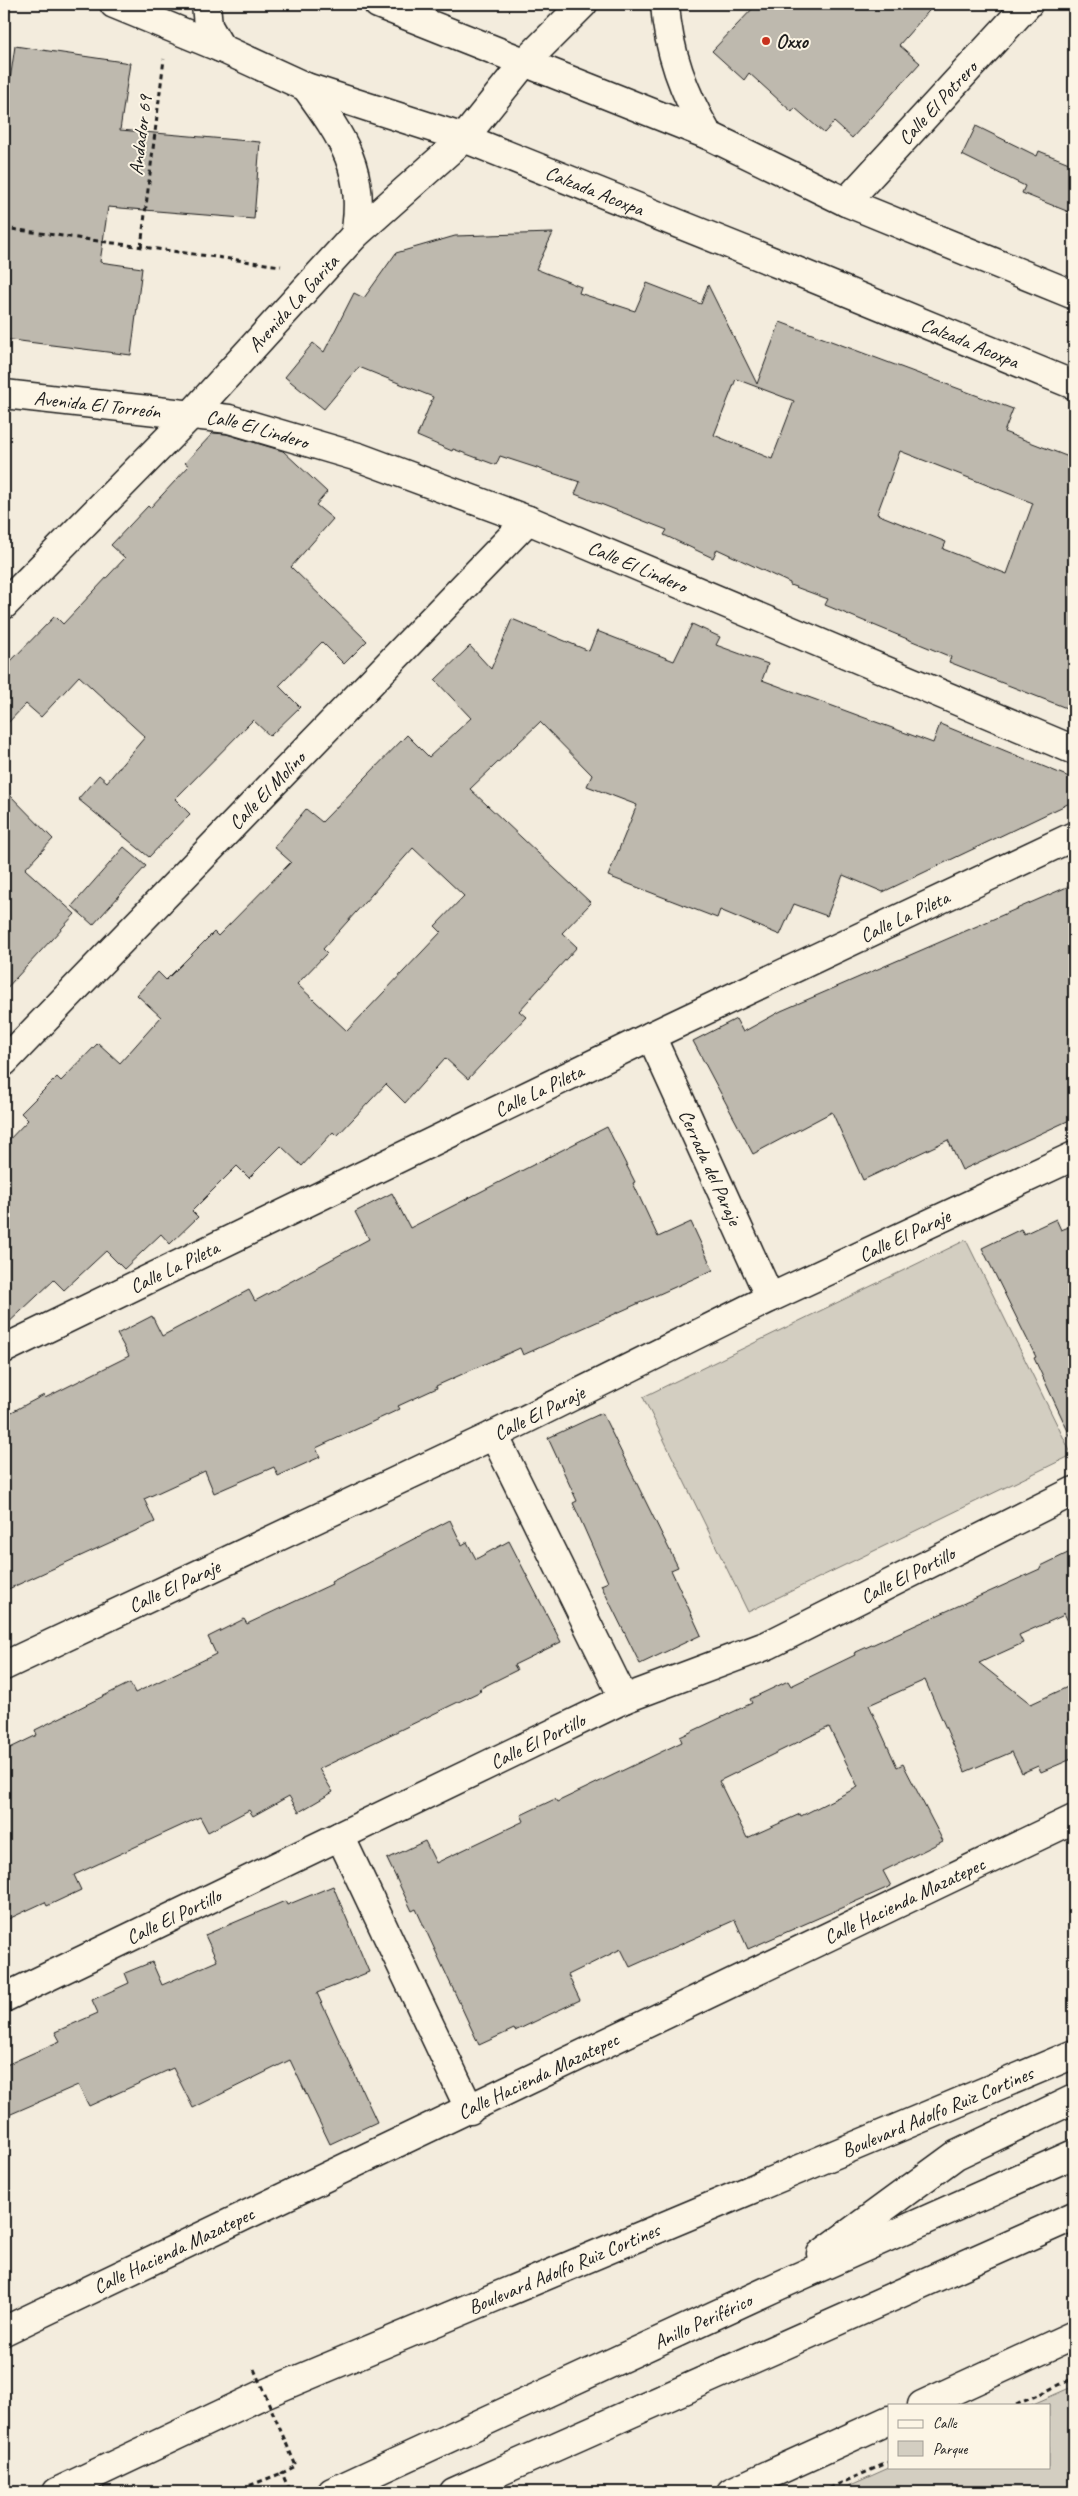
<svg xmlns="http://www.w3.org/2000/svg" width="1078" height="2496" viewBox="0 0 1078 2496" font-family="Caveat,sans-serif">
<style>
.park{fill:#d3cec1;stroke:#78756e}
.building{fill:#beb9ae;stroke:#1c1c1c;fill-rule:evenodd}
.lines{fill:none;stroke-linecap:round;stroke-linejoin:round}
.minor-casing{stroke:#1c1c1c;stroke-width:31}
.major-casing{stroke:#1c1c1c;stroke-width:31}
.highway-casing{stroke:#1c1c1c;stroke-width:31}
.path{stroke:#1c1c1c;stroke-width:3;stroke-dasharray:5 4;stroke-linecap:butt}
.minor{stroke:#fcf5e5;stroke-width:28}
.major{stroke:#fcf5e5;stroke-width:28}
.highway{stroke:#fcf5e5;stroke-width:28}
.path-bridge{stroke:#1c1c1c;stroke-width:3;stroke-dasharray:5 4;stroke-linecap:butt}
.poi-dot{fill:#c8321e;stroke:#fcf5e5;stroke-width:2}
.labels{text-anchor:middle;stroke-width:4;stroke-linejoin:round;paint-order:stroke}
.poi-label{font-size:20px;font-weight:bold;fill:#1c1c1c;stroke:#fcf5e5;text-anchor:start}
.street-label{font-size:20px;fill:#1c1c1c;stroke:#fcf5e5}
</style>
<rect width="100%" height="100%" fill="#f3ecdd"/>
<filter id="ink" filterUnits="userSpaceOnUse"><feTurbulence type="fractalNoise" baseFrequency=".02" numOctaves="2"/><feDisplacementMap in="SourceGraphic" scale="10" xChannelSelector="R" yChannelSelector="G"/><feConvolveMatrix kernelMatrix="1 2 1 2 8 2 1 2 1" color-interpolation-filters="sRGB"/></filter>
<g filter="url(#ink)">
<!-- park -->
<g class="park">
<path d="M 966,1240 L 1072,1455 L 748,1612 L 643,1397 Z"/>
<path d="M 1074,2386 L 1074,2492 L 835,2492 L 891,2467 L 1049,2467 L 1049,2405 L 1031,2405 Z"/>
</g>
<!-- building -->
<g class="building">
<path d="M 757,4 L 935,4 L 899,45 L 920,63 L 852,138 L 834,122 L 824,133 L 795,108 L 792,112 L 749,73 L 744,80 L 712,51 Z"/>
<path d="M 15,46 L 130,63 L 120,130 L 260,142 L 254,219 L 108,207 L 100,262 L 142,268 L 131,355 L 4,339 L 4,121 Z"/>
<path d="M 976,126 L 1037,156 L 1039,151 L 1074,165 L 1074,214 L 1022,193 L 1025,186 L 962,155 Z"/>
<path d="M 553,233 L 536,269 L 581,287 L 579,293 L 635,311 L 647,283 L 701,304 L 708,285 L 757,384 L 780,322 L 1013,409 L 1004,432 L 1074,459 L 1074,711 L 949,662 L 951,657 L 825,605 L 828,599 L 790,585 L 790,583 L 717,549 L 713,558 L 664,535 L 667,530 L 575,494 L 580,482 L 500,456 L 496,465 L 453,449 L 452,451 L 417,436 L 433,397 L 359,367 L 324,409 L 285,377 L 313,343 L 324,352 L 354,293 L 364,298 L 396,253 L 455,236 ZM 736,379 L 794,401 L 772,459 L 714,435 ZM 900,451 L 1033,503 L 1007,574 L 943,549 L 946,542 L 877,514 Z"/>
<path d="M 213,433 L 226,434 L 283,451 L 327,492 L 316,505 L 333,519 L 291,567 L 367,641 L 344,664 L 322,642 L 279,686 L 300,707 L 270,736 L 253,720 L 175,799 L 190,814 L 149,857 L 78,799 L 99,775 L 107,782 L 145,737 L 79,676 L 41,717 L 26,704 L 4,727 L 4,668 L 55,616 L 63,624 L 125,558 L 111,545 L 148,506 L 150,508 L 189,466 L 185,463 Z"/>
<path d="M 512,619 L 589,651 L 597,631 L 674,661 L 692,624 L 720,637 L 716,645 L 768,664 L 762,680 L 933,743 L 940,724 L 1074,779 L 1074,801 L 883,892 L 843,875 L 827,916 L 794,904 L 780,935 L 720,910 L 717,918 L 608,876 L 637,805 L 587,786 L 592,775 L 540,722 L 470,789 L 591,903 L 562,933 L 577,947 L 519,1011 L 526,1017 L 468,1079 L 445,1058 L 405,1103 L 386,1084 L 337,1136 L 333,1132 L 302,1166 L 281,1146 L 249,1178 L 237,1166 L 192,1211 L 198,1217 L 170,1244 L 161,1234 L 124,1269 L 106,1251 L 64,1290 L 54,1280 L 4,1327 L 4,1145 L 28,1120 L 21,1113 L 57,1077 L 61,1081 L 98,1043 L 120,1063 L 161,1017 L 137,995 L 158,972 L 166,980 L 214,932 L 218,936 L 291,862 L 274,847 L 306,809 L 322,822 L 407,735 L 429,757 L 471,718 L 435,680 L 470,646 L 491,669 ZM 413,848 L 464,896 L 435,926 L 441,932 L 347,1031 L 297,984 L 327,953 L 323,949 Z"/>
<path d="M 4,789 L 53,839 L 25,869 L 75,914 L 4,991 Z"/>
<path d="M 124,847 L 146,866 L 93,925 L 72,906 Z"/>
<path d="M 1074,884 L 1074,1118 L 962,1170 L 948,1140 L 863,1180 L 832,1112 L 753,1154 L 693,1041 L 736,1019 L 743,1032 L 781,1011 Z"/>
<path d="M 607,1127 L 635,1182 L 633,1183 L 658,1237 L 691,1222 L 713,1270 L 523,1355 L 520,1348 L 436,1386 L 437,1388 L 398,1406 L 400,1409 L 316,1448 L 320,1457 L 278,1476 L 274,1467 L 214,1493 L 205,1471 L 144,1499 L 155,1522 L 4,1591 L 4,1416 L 44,1395 L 45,1398 L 129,1356 L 117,1334 L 152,1316 L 162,1336 L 249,1290 L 255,1301 L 369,1239 L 355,1212 L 392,1193 L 410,1228 Z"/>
<path d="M 1056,1219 L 1061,1230 L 1074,1225 L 1074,1444 L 1034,1358 L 1036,1357 L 982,1248 L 1021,1229 L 1024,1234 Z"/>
<path d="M 602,1413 L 678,1567 L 671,1570 L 701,1635 L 640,1664 L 601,1585 L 608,1582 L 573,1503 L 577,1501 L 548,1438 Z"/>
<path d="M 450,1520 L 462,1545 L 467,1542 L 476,1559 L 509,1541 L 561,1642 L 514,1665 L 517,1670 L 479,1689 L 481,1691 L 319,1769 L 333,1792 L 299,1812 L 289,1796 L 253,1816 L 249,1810 L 208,1832 L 200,1817 L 74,1875 L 81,1890 L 47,1906 L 45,1902 L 4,1921 L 4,1751 L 37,1735 L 35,1730 L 130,1683 L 135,1693 L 216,1654 L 208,1637 L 244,1619 L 247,1624 L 332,1584 L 331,1582 Z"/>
<path d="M 1074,1550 L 1074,1634 L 1064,1613 L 1062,1616 L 1019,1635 L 1023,1643 L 979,1663 L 1031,1704 L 1074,1684 L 1074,1758 L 1041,1772 L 1038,1766 L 1022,1773 L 1012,1752 L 965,1772 L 925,1680 L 869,1705 L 897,1767 L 903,1764 L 943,1841 L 883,1871 L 891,1886 L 748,1949 L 735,1920 L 630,1967 L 621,1949 L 568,1975 L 580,2000 L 515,2031 L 514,2029 L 479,2045 L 416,1909 L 412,1911 L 387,1859 L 425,1841 L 436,1863 L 524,1821 L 521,1815 L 555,1799 L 557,1802 L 682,1742 L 680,1737 L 752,1703 L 750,1699 L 788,1681 L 791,1686 L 855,1655 L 854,1653 L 1042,1568 L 1041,1566 ZM 829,1727 L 858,1787 L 801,1816 L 800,1814 L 747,1838 L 719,1781 Z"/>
<path d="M 333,1886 L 369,1972 L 317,1993 L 377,2122 L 330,2144 L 290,2060 L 193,2108 L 173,2068 L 89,2106 L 78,2085 L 4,2117 L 4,2066 L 60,2041 L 55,2032 L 98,2013 L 92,2000 L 129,1983 L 125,1973 L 152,1962 L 162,1985 L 217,1961 L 205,1935 L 285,1901 L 287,1905 Z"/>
</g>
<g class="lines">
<!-- minor casing -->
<g class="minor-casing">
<g id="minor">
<path id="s1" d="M 846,202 L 1028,4"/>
<path id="s2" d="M 4,394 L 229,419 L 358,457 L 528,520 L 1074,750"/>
<path id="s3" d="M 4,605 L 190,416 L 355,235 L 464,138 L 524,63 L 583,4"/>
<path id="s4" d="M 651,1036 L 770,1298"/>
<path id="s5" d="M 4,1062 L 528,520"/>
<path id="s6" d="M 4,1349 L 651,1036 L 1074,836"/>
<path d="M 494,1435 L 624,1699"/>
<path id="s7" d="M 4,1666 L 494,1435 L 770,1298 L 1074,1156"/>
<path d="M 340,1836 L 470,2110"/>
<path id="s8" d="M 4,1998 L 624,1699 L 768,1645 L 1074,1491"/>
<path id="s9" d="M 4,2331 L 1074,1819"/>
</g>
</g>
<!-- major casing -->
<g class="major-casing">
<g id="major">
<path id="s10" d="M 114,4 L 221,48 L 306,87 L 464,138 L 784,266 L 1074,385"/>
<path d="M 206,4 L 208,26 L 221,48"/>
<path d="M 378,4 L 708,135 L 846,202 L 1074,295"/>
<path d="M 665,4 C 668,52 684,93 708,135"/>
<path d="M 306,87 C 342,137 367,171 355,235"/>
<path d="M 922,2405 L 1074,2335"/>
<path id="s11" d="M 57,2492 L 264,2394 L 1074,2054"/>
<path d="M 731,2492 L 889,2420"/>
</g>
</g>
<!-- highway casing -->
<g class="highway-casing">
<g id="highway">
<path d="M 821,2254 L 956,2155 L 1074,2099"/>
<path id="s12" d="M 332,2492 L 778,2286 L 1074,2154"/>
<path d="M 454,2492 L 1074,2216"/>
</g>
</g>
<!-- path -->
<g class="path">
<path d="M 4,228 L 281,266"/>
<path d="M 141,247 L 164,59"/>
<path d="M 1016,2405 L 1074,2378"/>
<path d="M 233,2492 L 282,2473"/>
<path d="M 821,2492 L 889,2462"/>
</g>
<!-- minor -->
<use href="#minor" class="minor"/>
<!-- major -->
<use href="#major" class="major"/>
<!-- highway -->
<use href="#highway" class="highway"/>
<!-- path-bridge -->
<path class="path-bridge" d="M 254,2369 L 296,2466 L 282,2473 L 290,2492"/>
</g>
</g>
<!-- markers -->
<circle class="poi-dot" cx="766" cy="41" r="5"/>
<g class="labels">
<!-- poi labels -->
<g class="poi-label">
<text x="776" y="48">Oxxo</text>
</g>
<!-- street labels -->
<g class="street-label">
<text dy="7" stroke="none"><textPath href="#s1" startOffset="135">Calle El Potrero</textPath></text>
<text transform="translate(140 135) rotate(-83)" y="7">Andador 69</text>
<text dy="7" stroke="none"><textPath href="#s10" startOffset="516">Calzada Acoxpa</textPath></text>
<text dy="7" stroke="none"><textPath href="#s3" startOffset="418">Avenida La Garita</textPath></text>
<text dy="7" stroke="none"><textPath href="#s10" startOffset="921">Calzada Acoxpa</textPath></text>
<text dy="7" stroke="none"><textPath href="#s2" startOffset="94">Avenida El Torreón</textPath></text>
<text dy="7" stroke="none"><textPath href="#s2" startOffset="256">Calle El Lindero</textPath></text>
<text dy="7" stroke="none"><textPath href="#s2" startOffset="661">Calle El Lindero</textPath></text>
<text dy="7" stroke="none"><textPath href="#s5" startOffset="378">Calle El Molino</textPath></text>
<text dy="7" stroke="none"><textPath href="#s6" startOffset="999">Calle La Pileta</textPath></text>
<text dy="7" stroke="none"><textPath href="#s6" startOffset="594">Calle La Pileta</textPath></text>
<text dy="7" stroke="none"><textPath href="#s4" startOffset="144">Cerrada del Paraje</textPath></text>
<text dy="7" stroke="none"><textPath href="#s7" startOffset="998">Calle El Paraje</textPath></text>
<text dy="7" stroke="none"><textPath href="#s6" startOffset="189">Calle La Pileta</textPath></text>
<text dy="7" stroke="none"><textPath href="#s7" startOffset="592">Calle El Paraje</textPath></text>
<text dy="7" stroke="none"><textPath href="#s8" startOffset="998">Calle El Portillo</textPath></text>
<text dy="7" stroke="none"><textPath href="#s7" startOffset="188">Calle El Paraje</textPath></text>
<text dy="7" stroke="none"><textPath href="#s8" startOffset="592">Calle El Portillo</textPath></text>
<text dy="7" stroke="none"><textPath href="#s9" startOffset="998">Calle Hacienda Mazatepec</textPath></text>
<text dy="7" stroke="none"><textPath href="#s8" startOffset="188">Calle El Portillo</textPath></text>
<text dy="7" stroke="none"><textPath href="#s9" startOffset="592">Calle Hacienda Mazatepec</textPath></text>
<text dy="7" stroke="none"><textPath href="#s11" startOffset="959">Boulevard Adolfo Ruiz Cortines</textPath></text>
<text dy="7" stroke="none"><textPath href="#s9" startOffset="188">Calle Hacienda Mazatepec</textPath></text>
<text dy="7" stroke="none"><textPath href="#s11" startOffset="554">Boulevard Adolfo Ruiz Cortines</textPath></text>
<text dy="7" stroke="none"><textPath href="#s12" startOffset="408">Anillo Periférico</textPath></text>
</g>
</g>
<!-- margin -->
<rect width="1078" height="2496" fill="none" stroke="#fcf5e5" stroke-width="20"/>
<rect x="10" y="10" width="1058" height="2476" fill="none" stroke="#1c1c1c" stroke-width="2" filter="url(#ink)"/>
<!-- legend -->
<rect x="888" y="2404" width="162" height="65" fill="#fcf5e5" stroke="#a29e95"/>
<rect x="898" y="2420" width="25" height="8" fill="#fcf5e5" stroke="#a29e95"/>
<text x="933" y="2428" font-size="15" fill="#1c1c1c">Calle</text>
<rect x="898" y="2441" width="25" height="15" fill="#d3cec1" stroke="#a29e95"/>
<text x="933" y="2454" font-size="15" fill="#1c1c1c">Parque</text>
</svg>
